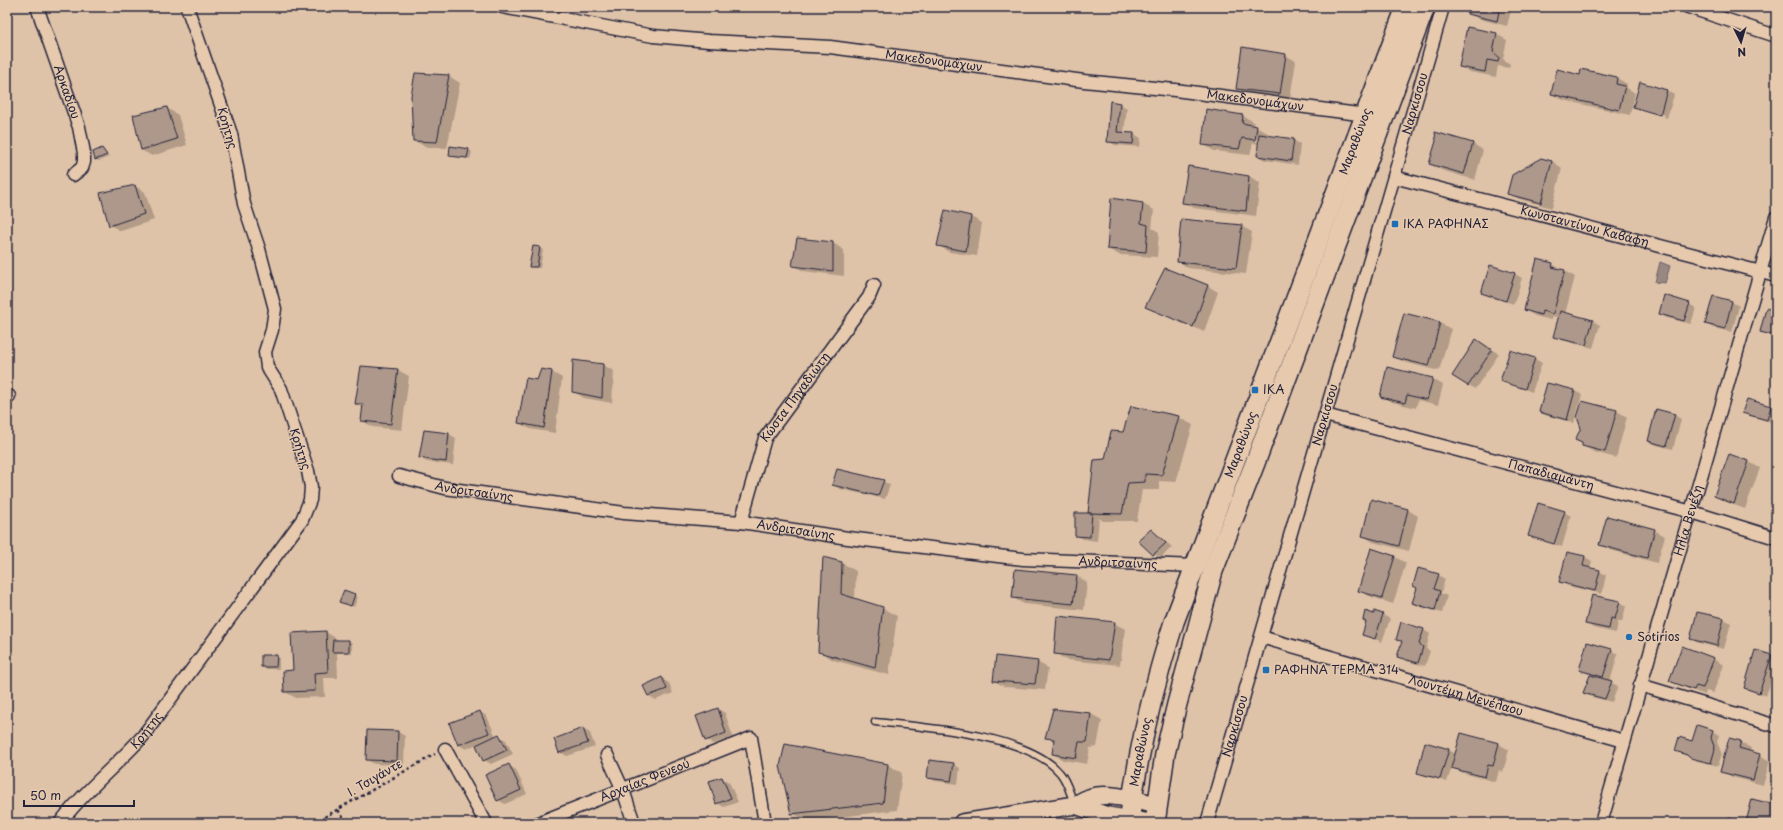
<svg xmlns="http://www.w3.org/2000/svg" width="1783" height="830" viewBox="0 0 1783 830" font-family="'Playpen Sans',sans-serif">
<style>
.water{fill:#998882;stroke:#695f66}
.shadow{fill:#0003;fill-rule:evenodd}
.building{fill:#ae988c;stroke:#22223b}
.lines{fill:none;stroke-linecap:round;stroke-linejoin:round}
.lane-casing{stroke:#22223b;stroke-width:9}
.street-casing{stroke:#22223b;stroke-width:15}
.secondary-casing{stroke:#22223b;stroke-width:20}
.primary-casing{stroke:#22223b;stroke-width:22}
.path{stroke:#22223b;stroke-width:2.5;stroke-dasharray:3 3;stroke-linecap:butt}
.lane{stroke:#e7caae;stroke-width:6}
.street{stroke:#e7caae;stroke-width:12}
.secondary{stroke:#e7caae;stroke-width:17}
.primary{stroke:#e7caae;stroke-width:19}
.poi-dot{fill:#1f6fb2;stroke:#e7caae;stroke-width:1.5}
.labels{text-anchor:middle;stroke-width:3;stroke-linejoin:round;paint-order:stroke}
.street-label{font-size:12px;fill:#22223b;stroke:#e7caae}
.poi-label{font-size:12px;fill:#22223b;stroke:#e7caae;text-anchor:start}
</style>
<rect width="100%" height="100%" fill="#dfc3a9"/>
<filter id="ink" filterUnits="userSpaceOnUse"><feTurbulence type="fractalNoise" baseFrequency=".025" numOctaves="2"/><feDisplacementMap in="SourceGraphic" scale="8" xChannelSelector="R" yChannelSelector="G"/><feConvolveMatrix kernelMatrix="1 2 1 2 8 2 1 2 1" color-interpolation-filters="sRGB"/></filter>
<g filter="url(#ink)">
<!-- water -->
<path class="water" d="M 1660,262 L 1670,266 L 1665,283 L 1655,282 Z"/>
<!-- shadow -->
<g class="shadow">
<path d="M 1470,7 L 1512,7 L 1507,26 L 1479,19 L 1468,13 Z"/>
<path d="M 1776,14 L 1776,25 L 1774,23 Z"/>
<path d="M 1496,34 L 1507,40 L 1503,59 L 1510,64 L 1509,68 L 1498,66 L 1496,77 L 1470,72 L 1460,66 Z"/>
<path d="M 1285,55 L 1296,61 L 1290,99 L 1247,94 L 1237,88 Z"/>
<path d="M 415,74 L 449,76 L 460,83 L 447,148 L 425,147 L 414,140 Z"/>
<path d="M 1581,76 L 1617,78 L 1627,84 L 1627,88 L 1635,93 L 1630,115 L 1563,100 L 1552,94 Z"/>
<path d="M 1641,83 L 1667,91 L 1674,95 L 1667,118 L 1641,110 L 1664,117 L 1665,115 L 1640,108 L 1640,110 L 1634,106 Z"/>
<path d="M 1120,104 L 1127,108 L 1124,133 L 1134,134 L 1141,138 L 1140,147 L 1115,145 L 1108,141 Z"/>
<path d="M 167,108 L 178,115 L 187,145 L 152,156 L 141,150 Z"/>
<path d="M 1207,111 L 1243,116 L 1254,122 L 1253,126 L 1268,133 L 1267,136 L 1293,140 L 1300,144 L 1298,165 L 1265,160 L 1258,156 L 1259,144 L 1253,143 L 1250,155 L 1214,151 L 1203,144 ZM 1251,136 L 1259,141 L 1259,143 L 1250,138 Z"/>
<path d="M 1473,144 L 1483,150 L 1475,180 L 1441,170 L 1430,164 Z"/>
<path d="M 102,149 L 109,157 L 99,161 L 96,159 Z"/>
<path d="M 469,150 L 472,152 L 470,159 L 453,157 L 450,155 Z"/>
<path d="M 1552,161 L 1562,168 L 1552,208 L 1519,199 L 1508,193 Z"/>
<path d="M 1249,176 L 1260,183 L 1256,216 L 1194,208 L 1183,202 Z"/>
<path d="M 135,186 L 145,192 L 154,220 L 121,231 L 110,225 Z"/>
<path d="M 1143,204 L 1154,210 L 1152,228 L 1159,232 L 1157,257 L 1119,255 L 1108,249 Z"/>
<path d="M 946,211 L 971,217 L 982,223 L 977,256 L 949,252 L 939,246 Z"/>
<path d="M 1241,226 L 1252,232 L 1246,274 L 1188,268 L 1178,261 Z"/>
<path d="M 833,243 L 844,250 L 844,276 L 803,271 L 793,265 Z"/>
<path d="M 540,248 L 543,250 L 540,268 L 533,268 L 530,266 Z"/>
<path d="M 1552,264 L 1575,277 L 1565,314 L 1593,321 L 1600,325 L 1593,348 L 1561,340 L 1554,336 L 1559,318 L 1553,316 L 1551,320 L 1535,316 L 1525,310 Z"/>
<path d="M 1491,267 L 1515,274 L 1522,278 L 1514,304 L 1490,297 L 1483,293 Z"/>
<path d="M 1165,270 L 1208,286 L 1218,292 L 1204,332 L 1146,306 Z"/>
<path d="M 1714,297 L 1732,302 L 1739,306 L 1732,332 L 1713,328 L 1706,324 Z"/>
<path d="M 1689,304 L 1696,308 L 1691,324 L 1667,318 L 1660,314 Z"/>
<path d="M 1776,312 L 1776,338 L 1761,332 Z"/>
<path d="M 1405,314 L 1440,323 L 1451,329 L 1439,371 L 1404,362 L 1394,356 Z"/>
<path d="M 1484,344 L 1499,354 L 1475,389 L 1453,375 Z"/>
<path d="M 1535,359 L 1542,363 L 1532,392 L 1501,380 Z"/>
<path d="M 574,361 L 603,365 L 614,371 L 612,403 L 584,398 L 573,391 Z"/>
<path d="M 362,367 L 398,370 L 409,376 L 402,430 L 373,427 L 362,421 L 363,408 L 356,404 Z"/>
<path d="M 552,372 L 562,378 L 555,433 L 530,429 L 519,423 L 538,381 Z"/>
<path d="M 1432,379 L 1443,385 L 1438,405 L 1418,400 L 1416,408 L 1392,402 L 1381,396 Z"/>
<path d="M 1575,391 L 1582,395 L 1574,423 L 1547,416 L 1540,412 Z"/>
<path d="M 1582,402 L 1617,411 L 1627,417 L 1616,458 L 1594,452 L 1583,446 Z"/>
<path d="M 1771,407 L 1776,410 L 1774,423 L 1750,416 L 1744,412 Z"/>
<path d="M 1674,415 L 1681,419 L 1673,449 L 1656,445 L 1649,441 Z"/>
<path d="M 1178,417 L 1193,425 L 1176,482 L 1159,481 L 1159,490 L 1142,490 L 1137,521 L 1103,521 L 1099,518 L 1097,541 L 1083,539 L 1076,535 L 1088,514 L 1124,433 Z"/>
<path d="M 449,434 L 456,438 L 453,465 L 427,462 L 420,458 Z"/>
<path d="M 1730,455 L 1749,462 L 1760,468 L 1745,509 L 1726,502 L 1715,496 Z"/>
<path d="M 883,481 L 890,485 L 885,499 L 840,489 L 833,485 Z"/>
<path d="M 1408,510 L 1418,516 L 1409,551 L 1373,542 L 1363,536 Z"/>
<path d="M 1564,512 L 1571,516 L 1562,547 L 1536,539 L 1529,535 Z"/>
<path d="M 1151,530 L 1158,535 L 1172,547 L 1161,558 L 1154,554 L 1139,541 Z"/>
<path d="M 1654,530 L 1665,536 L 1657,563 L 1610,550 L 1600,544 Z"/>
<path d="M 1372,550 L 1395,557 L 1406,563 L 1393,604 L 1369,596 L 1359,590 Z"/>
<path d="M 1568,553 L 1585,557 L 1592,561 L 1590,569 L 1599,571 L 1606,575 L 1602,594 L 1568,586 L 1561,582 Z"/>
<path d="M 842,563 L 856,571 L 855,599 L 882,608 L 897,616 L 889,675 L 833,660 L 819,651 Z"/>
<path d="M 1438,575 L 1445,579 L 1441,593 L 1447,596 L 1442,613 L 1420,607 L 1414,603 L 1418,588 Z"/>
<path d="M 1077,576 L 1087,582 L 1084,610 L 1024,604 L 1013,598 Z"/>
<path d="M 344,591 L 358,597 L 354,607 L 344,603 Z"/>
<path d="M 1619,602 L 1626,606 L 1622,622 L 1618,622 L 1616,633 L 1593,628 L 1586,623 Z"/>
<path d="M 1698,613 L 1724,619 L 1731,623 L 1724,649 L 1698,643 L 1691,639 Z"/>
<path d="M 1375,615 L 1383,615 L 1390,619 L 1382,642 L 1363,634 Z"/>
<path d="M 1114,623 L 1125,629 L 1120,665 L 1066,660 L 1055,653 Z"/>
<path d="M 1424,630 L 1430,634 L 1426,649 L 1430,651 L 1425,666 L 1406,661 L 1399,657 L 1403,642 L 1397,639 Z"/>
<path d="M 326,632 L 337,639 L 337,641 L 349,641 L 352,643 L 352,653 L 337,653 L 338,678 L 324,678 L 325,697 L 296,698 L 285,692 L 294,671 Z"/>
<path d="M 1611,650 L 1618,654 L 1610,682 L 1618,686 L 1612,702 L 1591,697 L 1584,693 L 1591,675 L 1580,670 Z"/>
<path d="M 1772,655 L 1776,658 L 1776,667 L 1766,696 L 1745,688 Z"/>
<path d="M 276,656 L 279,657 L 279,669 L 265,669 L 262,667 Z"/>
<path d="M 1713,659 L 1724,665 L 1713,693 L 1706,691 L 1705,695 L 1681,686 L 1670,680 Z"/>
<path d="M 1037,662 L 1048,668 L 1045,690 L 1005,687 L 994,681 Z"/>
<path d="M 662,679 L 669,683 L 673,693 L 656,700 L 649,696 L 645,686 Z"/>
<path d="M 718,709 L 725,713 L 733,737 L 713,744 L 706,740 Z"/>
<path d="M 1054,710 L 1091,714 L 1102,720 L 1097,747 L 1090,748 L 1087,764 L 1063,760 L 1053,754 L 1055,742 L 1046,737 Z"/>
<path d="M 480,712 L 487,716 L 496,737 L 499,736 L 506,740 L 513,754 L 491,764 L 484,760 L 477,744 L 466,749 L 459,745 Z"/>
<path d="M 583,729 L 590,733 L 595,747 L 567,756 L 560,752 Z"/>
<path d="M 1712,731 L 1719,735 L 1717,742 L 1722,754 L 1718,766 L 1698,761 L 1676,751 Z"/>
<path d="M 398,732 L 405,736 L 404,765 L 374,764 L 367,760 Z"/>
<path d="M 1740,742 L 1751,748 L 1750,752 L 1759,755 L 1770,761 L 1763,785 L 1732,777 L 1721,771 Z"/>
<path d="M 1499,744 L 1509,750 L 1503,772 L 1499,770 L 1496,782 L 1463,773 L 1452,767 L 1447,782 L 1425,776 L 1418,772 L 1449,750 L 1456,754 Z"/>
<path d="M 953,764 L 960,768 L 958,784 L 935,781 L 928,777 Z"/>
<path d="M 509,765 L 516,770 L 527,794 L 505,804 L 498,800 Z"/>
<path d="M 888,765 L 902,773 L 897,810 L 807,821 L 792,813 Z"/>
<path d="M 722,778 L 729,782 L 738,802 L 724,807 L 717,803 Z"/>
<path d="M 1752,801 L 1776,806 L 1776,823 L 1747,823 Z"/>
</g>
<!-- building -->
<g class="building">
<path d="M 1469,7 L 1500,7 L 1497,21 L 1467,14 Z"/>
<path d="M 1467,27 L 1497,33 L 1493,52 L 1499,57 L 1498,62 L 1487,60 L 1485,72 L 1459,67 Z"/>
<path d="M 1242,47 L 1286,54 L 1280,94 L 1236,89 Z"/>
<path d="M 1557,69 L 1580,75 L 1581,69 L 1617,77 L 1616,84 L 1625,86 L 1619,110 L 1551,94 Z"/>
<path d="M 415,73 L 449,75 L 437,142 L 413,141 L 411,96 Z"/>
<path d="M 1640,82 L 1667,90 L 1660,115 L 1633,107 Z"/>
<path d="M 1110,101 L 1120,103 L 1117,132 L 1134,133 L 1133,144 L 1107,142 Z"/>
<path d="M 167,107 L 177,139 L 141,150 L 133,115 Z"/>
<path d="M 1206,109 L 1243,115 L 1242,123 L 1257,126 L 1255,140 L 1242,138 L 1239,149 L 1202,145 Z"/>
<path d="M 1435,132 L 1473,143 L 1464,174 L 1429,164 L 1436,141 Z"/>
<path d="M 1259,134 L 1294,139 L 1291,161 L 1257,156 Z"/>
<path d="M 450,146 L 469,149 L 467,158 L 449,156 Z"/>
<path d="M 102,148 L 107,155 L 95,160 L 93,152 Z"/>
<path d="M 1541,158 L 1552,161 L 1541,203 L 1507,194 L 1512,175 Z"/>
<path d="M 1188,166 L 1249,176 L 1246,211 L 1182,203 Z"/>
<path d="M 135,185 L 144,214 L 109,226 L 100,193 Z"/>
<path d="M 1111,198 L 1143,203 L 1141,223 L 1148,225 L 1146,252 L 1107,249 Z"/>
<path d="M 945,210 L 971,216 L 966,251 L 937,246 Z"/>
<path d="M 1181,219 L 1242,225 L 1236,268 L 1177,262 Z"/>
<path d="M 797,238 L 833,242 L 833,271 L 792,266 Z"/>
<path d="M 533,246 L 540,247 L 537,267 L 529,267 Z"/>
<path d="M 1537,259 L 1553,263 L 1552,267 L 1565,270 L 1553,314 L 1542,311 L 1541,315 L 1524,310 Z"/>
<path d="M 1490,265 L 1515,273 L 1506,301 L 1481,293 Z"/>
<path d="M 1165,268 L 1208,285 L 1193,327 L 1145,307 Z"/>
<path d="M 1664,295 L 1690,303 L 1684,321 L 1659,314 Z"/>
<path d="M 1713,296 L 1732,301 L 1725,329 L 1705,324 Z"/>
<path d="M 1766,308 L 1776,311 L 1776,336 L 1760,332 Z"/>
<path d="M 1560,311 L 1593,320 L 1586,345 L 1553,337 Z"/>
<path d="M 1404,313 L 1440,322 L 1429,366 L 1392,357 Z"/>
<path d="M 1476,339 L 1492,350 L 1468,386 L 1452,376 Z"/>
<path d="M 1510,350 L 1535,358 L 1525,389 L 1500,381 Z"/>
<path d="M 573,360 L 603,364 L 602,398 L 572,392 Z"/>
<path d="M 361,366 L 398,369 L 391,424 L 361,421 L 363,404 L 355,404 Z"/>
<path d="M 1387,367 L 1433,378 L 1427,400 L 1407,395 L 1405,403 L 1380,397 Z"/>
<path d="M 541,369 L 552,371 L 544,428 L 518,423 L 526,378 L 537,380 Z"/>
<path d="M 1547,383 L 1575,390 L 1567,420 L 1539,412 Z"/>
<path d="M 1747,399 L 1771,406 L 1767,420 L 1742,413 Z"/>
<path d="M 1582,401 L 1617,410 L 1605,452 L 1582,446 L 1582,443 L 1575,440 L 1581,428 L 1577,417 Z"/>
<path d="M 1131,406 L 1179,416 L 1162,475 L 1145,474 L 1145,482 L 1128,483 L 1122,514 L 1088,513 L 1094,460 L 1105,459 L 1111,431 L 1123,432 Z"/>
<path d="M 1656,409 L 1675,414 L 1666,446 L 1648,441 Z"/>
<path d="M 424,430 L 449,433 L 446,462 L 419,458 Z"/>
<path d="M 1729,454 L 1749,461 L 1734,504 L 1714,496 Z"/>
<path d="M 837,469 L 884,480 L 878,496 L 832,485 Z"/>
<path d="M 1371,499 L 1408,509 L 1399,546 L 1362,536 Z"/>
<path d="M 1538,503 L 1565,511 L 1554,544 L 1528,536 Z"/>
<path d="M 1075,513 L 1092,513 L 1090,537 L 1075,536 Z"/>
<path d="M 1607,516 L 1655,529 L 1647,558 L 1599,545 Z"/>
<path d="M 1151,529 L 1166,543 L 1153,555 L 1138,541 Z"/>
<path d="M 1371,548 L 1395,556 L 1382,598 L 1358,591 Z"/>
<path d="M 1567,552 L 1585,556 L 1583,566 L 1600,570 L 1595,591 L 1559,582 Z"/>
<path d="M 823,557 L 842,562 L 841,594 L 883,607 L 875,668 L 818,652 Z"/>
<path d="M 1418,568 L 1439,574 L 1434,589 L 1440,591 L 1435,610 L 1412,603 L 1417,588 L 1413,586 Z"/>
<path d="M 1015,569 L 1077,575 L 1073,604 L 1012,598 Z"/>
<path d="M 344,590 L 355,594 L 351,606 L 339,602 Z"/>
<path d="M 1592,595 L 1620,601 L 1615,619 L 1611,618 L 1609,629 L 1585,624 Z"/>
<path d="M 1365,611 L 1374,614 L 1374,611 L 1383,614 L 1375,639 L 1362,635 L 1366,622 L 1363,620 Z"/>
<path d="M 1697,612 L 1724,618 L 1717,646 L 1690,639 Z"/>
<path d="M 1057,616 L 1115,622 L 1109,660 L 1054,654 Z"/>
<path d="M 1401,622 L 1424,629 L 1419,644 L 1423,647 L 1418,663 L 1397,657 L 1402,641 L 1396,640 Z"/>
<path d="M 326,631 L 328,672 L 314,673 L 315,691 L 284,692 L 283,671 L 293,670 L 291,633 Z"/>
<path d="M 333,640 L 349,640 L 349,652 L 332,652 Z"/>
<path d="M 1587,642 L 1612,649 L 1603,677 L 1579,670 Z"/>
<path d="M 1682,646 L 1714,658 L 1703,688 L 1696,686 L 1694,690 L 1669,681 Z"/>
<path d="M 1755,650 L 1772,655 L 1759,693 L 1744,688 Z"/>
<path d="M 261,655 L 277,655 L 276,667 L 261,667 Z"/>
<path d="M 996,656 L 1038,661 L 1035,684 L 993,681 Z"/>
<path d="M 1590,675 L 1612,681 L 1605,699 L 1583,693 Z"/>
<path d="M 662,677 L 667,689 L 648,696 L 643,686 Z"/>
<path d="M 718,708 L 726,733 L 705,741 L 696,716 Z"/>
<path d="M 1053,709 L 1091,713 L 1087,742 L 1079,742 L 1076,758 L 1052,754 L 1054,739 L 1045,738 Z"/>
<path d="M 480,711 L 489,733 L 458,745 L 449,723 Z"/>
<path d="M 1697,725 L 1713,730 L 1711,738 L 1715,749 L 1711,763 L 1690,758 L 1687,755 L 1675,751 L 1679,737 L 1692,741 Z"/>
<path d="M 583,728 L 588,743 L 559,753 L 554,739 Z"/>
<path d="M 367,730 L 398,731 L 397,761 L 366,760 Z"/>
<path d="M 1461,733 L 1499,743 L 1493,766 L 1488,765 L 1485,777 L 1451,768 Z"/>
<path d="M 499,734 L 507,750 L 483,761 L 476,745 Z"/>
<path d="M 1729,738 L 1741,741 L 1739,748 L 1760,754 L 1753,780 L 1720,772 Z"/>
<path d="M 1425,742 L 1449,749 L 1440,779 L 1417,773 Z"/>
<path d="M 785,744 L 888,764 L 883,803 L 791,814 L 780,766 Z"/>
<path d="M 929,760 L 954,763 L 951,781 L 927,778 Z"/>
<path d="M 509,764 L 521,790 L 497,801 L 485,775 Z"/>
<path d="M 722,777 L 731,798 L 716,804 L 709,781 Z"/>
<path d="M 1752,799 L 1776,805 L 1772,823 L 1728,823 L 1729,818 L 1746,822 Z"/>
</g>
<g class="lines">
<!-- lane casing -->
<g class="lane-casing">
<path id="lane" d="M 875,722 C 924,727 1028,734 1060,773 C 1067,781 1070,794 1074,803"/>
</g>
<!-- street casing -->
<g class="street-casing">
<g id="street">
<path id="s1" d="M 37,7 L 79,127 L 84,153 L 84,162 L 82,168 L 73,175"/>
<path id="s2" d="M 502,7 L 653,36 L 709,41 L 830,47 L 1084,81 L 1175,90 L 1366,115"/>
<path d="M 1688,7 L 1776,36"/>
<path id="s3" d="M 1394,177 L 1776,276"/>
<path d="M 7,397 L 9,396"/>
<path id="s4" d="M 1325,415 L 1692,512 L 1776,538"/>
<path id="s5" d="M 399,476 L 445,488 L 624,513 L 741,522 L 848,538 L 1023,559 L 1195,566"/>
<path id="s6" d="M 741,522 L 765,438 L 869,297 L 874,285"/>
<path id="s7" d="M 1261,637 L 1624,741"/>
<path d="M 1640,685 L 1776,726"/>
<path d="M 445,749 L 486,823"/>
<path d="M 607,755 L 623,790 L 634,823"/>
<path id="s8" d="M 60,823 C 84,791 116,766 143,736 L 302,520 L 310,500 L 311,487 L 308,471 L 281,389 L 267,367 L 265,352 L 272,330 L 275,309 L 259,249 L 244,204 L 231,134 L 187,7"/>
<path id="s9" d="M 538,823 L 751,738 L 765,823"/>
<path id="s10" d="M 1207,823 L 1443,7"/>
<path id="s11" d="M 1601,823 L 1776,217"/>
</g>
</g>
<!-- secondary casing -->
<g class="secondary-casing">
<g id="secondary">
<path d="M 1075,805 L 1108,816 L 1150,823"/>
<path d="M 962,823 L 1075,805 C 1079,803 1084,800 1089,798 C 1107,791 1139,801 1157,805"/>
</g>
</g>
<!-- primary casing -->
<g class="primary-casing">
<g id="primary">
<path id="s12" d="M 1129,823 C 1137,754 1153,688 1174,622 L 1406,7"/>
<path d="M 1155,823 L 1165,754 L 1177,704 L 1213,571 L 1255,463 L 1425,7"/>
</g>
</g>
<!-- path -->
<g class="path">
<path d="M 338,810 L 347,823"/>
<path d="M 314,823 L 435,754"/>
</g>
<!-- lane -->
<use href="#lane" class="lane"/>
<!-- street -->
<use href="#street" class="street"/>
<!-- secondary -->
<use href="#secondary" class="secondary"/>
<!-- primary -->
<use href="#primary" class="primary"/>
</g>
</g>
<!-- markers -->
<g class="poi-dot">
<rect x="1391" y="220" width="8" height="8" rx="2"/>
<rect x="1251" y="386" width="8" height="8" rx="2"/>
<circle cx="1629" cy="637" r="4"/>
<rect x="1262" y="666" width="8" height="8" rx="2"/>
</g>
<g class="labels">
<!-- street labels -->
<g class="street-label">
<text dy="4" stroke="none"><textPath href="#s2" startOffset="436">Μακεδονομάχων</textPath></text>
<text dy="4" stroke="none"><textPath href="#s1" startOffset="90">Αρκαδίου</textPath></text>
<text dy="4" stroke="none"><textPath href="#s2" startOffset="760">Μακεδονομάχων</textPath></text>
<text dy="4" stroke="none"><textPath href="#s10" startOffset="749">Ναρκίσσου</textPath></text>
<text transform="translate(227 128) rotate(74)" y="4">Κρήτης</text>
<text dy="4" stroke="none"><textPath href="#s12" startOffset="720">Μαραθώνος</textPath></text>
<text dy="4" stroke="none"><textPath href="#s3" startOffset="197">Κωνσταντίνου Καβάφη</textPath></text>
<text dy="4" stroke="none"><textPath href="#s6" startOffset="138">Κώστα Πηγαδιώτη</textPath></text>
<text dy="4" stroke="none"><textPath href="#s10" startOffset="425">Ναρκίσσου</textPath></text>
<text dy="4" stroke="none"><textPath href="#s12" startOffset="396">Μαραθώνος</textPath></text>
<text transform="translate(300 449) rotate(72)" y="4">Κρήτης</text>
<text dy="4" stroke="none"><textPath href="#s4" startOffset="234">Παπαδιαμάντη</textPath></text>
<text dy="4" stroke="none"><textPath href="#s5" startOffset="77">Ανδριτσαίνης</textPath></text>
<text dy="4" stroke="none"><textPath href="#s11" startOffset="315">Ηλία Βενέζη</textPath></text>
<text dy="4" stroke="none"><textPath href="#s5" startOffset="401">Ανδριτσαίνης</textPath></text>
<text dy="4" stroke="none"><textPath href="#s5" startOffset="725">Ανδριτσαίνης</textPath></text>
<text dy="4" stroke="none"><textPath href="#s7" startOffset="213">Λουντέμη Μενέλαου</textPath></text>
<text dy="4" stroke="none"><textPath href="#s10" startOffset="101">Ναρκίσσου</textPath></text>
<text dy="4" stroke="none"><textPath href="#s8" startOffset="127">Κρήτης</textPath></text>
<text dy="4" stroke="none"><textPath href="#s12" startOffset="72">Μαραθώνος</textPath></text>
<text transform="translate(375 778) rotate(-30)" y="4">Ι. Τσιγάντε</text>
<text dy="4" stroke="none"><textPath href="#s9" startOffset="115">Αρχαίας Φενεού</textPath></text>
</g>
<!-- poi labels -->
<g class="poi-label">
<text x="1403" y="228">ΙΚΑ ΡΑΦΗΝΑΣ</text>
<text x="1263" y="394">ΙΚΑ</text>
<text x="1637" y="641">Sotirios</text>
<text x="1274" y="674">ΡΑΦΗΝΑ ΤΕΡΜΑ 314</text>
</g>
</g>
<!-- margin -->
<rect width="1783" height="830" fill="none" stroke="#e7caae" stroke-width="24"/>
<rect x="12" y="12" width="1759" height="806" fill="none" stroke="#22223b" stroke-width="1.5" filter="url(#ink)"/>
<!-- north arrow -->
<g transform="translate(1741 42) rotate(175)" stroke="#e7caae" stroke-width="3" paint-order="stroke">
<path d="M0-3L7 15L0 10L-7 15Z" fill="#22223b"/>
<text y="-6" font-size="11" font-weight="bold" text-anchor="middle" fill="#22223b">N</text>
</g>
<!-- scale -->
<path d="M24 800v6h110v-6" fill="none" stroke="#22223b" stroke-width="2"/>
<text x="30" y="800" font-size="12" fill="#22223b" stroke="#e7caae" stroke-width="3" paint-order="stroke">50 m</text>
</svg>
